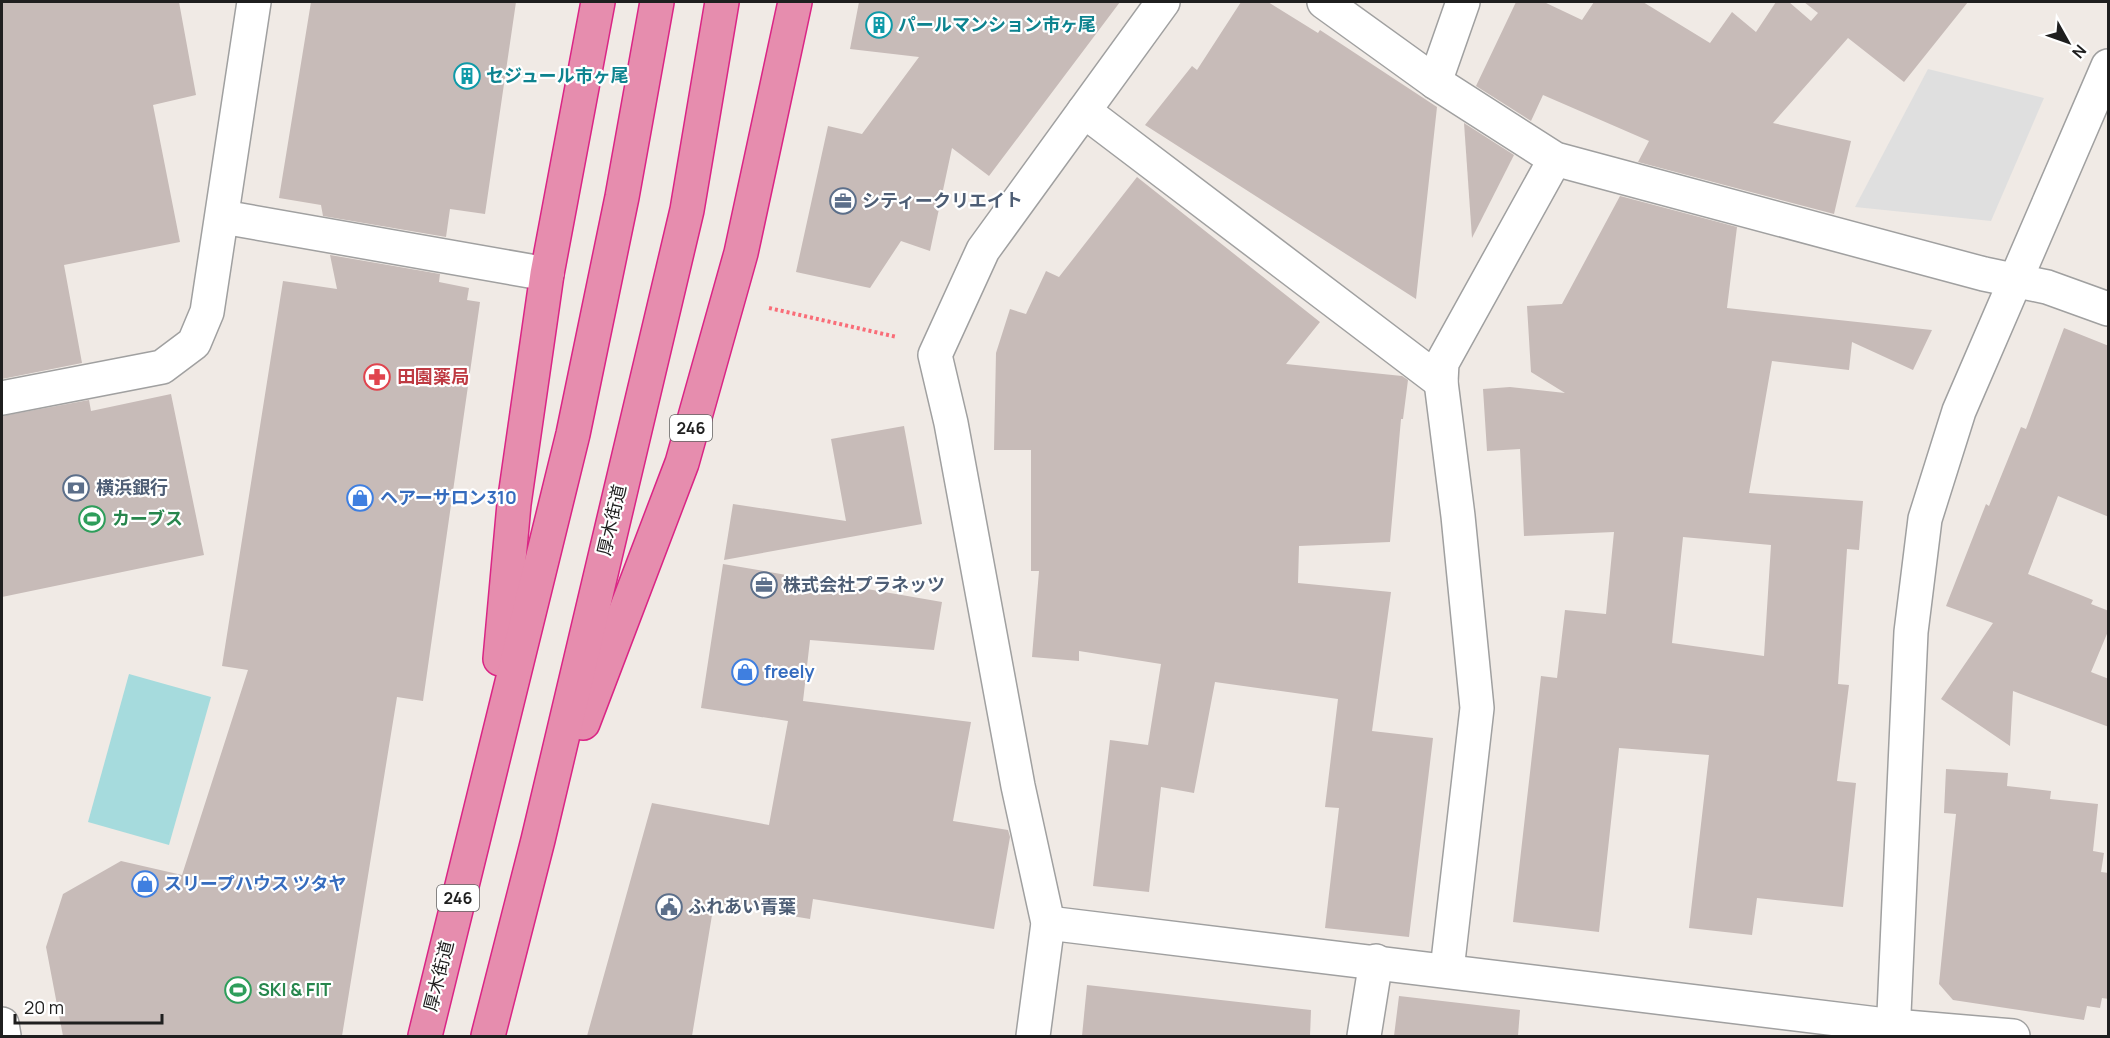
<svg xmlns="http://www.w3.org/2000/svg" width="2110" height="1038" viewBox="0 0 2110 1038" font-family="Manrope,'Noto Sans JP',sans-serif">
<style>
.parking{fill:#dfdfdf}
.water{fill:#a6dbdd}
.building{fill:#c7bbb8;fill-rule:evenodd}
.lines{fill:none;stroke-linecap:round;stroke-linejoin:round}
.minor-casing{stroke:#a0a0a0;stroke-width:36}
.highway-casing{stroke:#da2585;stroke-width:36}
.path{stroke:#f96d78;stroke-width:4;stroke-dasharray:3 3;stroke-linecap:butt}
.minor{stroke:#fff;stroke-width:33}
.highway{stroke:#e68dae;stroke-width:33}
.labels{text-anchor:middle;stroke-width:4.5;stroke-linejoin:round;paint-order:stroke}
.shield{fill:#fff;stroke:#626262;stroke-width:1.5}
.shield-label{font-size:16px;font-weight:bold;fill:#1f1f1f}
.culture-label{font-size:18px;font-weight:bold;fill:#0d838f;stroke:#fff;text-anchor:start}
.service-label{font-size:18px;font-weight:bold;fill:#4e5e75;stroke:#fff;text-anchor:start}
.health-label{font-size:18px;font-weight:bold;fill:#be3a42;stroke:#fff;text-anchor:start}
.shop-label{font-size:18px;font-weight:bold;fill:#366cbe;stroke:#fff;text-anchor:start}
.leisure-label{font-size:18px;font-weight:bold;fill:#27864d;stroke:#fff;text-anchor:start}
.street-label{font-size:18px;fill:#1f1f1f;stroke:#fff}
</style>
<rect width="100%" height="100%" fill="#f0eae5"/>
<!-- parking -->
<path class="parking" d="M 1928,69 L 2044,98 L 1991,221 L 1855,207 Z"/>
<!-- water -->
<path class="water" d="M 129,674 L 211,697 L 169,845 L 88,822 Z"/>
<!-- building -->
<g class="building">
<path d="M 2,2 L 179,2 L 196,95 L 153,105 L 180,242 L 64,265 L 82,363 L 2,379 Z"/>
<path d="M 311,2 L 516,2 L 485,214 L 450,209 L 446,237 L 323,216 L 321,205 L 279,198 Z"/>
<path d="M 859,2 L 1120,2 L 989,176 L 952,148 L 930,251 L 901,241 L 870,288 L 796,272 L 828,126 L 862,134 L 919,57 L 850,49 Z"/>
<path d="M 1241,2 L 1268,2 L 1318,33 L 1320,30 L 1437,107 L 1416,299 L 1145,125 L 1192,66 L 1197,70 Z"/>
<path d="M 1516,2 L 1544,2 L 1582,20 L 1594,2 L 1643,2 L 1710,43 L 1732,12 L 1756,32 L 1776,2 L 1789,2 L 1811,21 L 1818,13 L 1804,2 L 1968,2 L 1904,82 L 1848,38 L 1773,123 L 1851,141 L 1834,214 L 1638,162 L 1649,141 L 1543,95 L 1531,121 L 1476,86 Z"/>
<path d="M 1464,123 L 1514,155 L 1472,238 Z"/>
<path d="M 1137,177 L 1320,322 L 1286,364 L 1402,376 L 1408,380 L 1403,419 L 1401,419 L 1390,542 L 1299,546 L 1298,583 L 1391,592 L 1372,731 L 1433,738 L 1409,937 L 1325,928 L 1339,808 L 1325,807 L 1338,699 L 1215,682 L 1194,793 L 1161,787 L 1149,892 L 1093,886 L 1110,740 L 1148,745 L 1161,664 L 1079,651 L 1079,661 L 1032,657 L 1039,571 L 1031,571 L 1031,450 L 994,450 L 996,353 L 1010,309 L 1026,314 L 1046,271 L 1059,277 Z"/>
<path d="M 1620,196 L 1737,227 L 1727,308 L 1932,330 L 1913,370 L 1852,342 L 1849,370 L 1772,361 L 1749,493 L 1863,501 L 1859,550 L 1847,549 L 1838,684 L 1849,685 L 1837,781 L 1856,783 L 1843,907 L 1757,898 L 1752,935 L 1689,928 L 1709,755 L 1619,748 L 1599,932 L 1513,922 L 1541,676 L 1557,678 L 1565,610 L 1606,614 L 1614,532 L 1524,536 L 1520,449 L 1487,451 L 1483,389 L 1510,387 L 1565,393 L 1531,372 L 1527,306 L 1562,304 ZM 1683,537 L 1771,545 L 1764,656 L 1672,643 Z"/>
<path d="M 330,255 L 440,274 L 439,282 L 469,288 L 467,300 L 480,302 L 423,701 L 397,697 L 342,1036 L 63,1036 L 46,947 L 63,894 L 121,861 L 182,875 L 248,670 L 222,666 L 283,281 L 337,289 Z"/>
<path d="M 2064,328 L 2109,346 L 2109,517 L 2058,496 L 2028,574 L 2093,600 L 2091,604 L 2109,611 L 2109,629 L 2091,672 L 2109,679 L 2109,727 L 2013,691 L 2010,746 L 1941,699 L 1993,623 L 1946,606 L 1986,504 L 1989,506 L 2021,427 L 2026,429 Z"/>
<path d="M 171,394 L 204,555 L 2,597 L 2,416 L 89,400 L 91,411 Z"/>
<path d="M 904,426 L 922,524 L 724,560 L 733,504 L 846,521 L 831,439 Z"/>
<path d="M 723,564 L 942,602 L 934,650 L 810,640 L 803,701 L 971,722 L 953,821 L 1008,830 L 1010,837 L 994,929 L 813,899 L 810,919 L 714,903 L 692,1036 L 587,1036 L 652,803 L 769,825 L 788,721 L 701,708 Z"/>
<path d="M 1946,769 L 2008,773 L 2007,786 L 2051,791 L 2050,799 L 2098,804 L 2093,851 L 2104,853 L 2101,872 L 2109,873 L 2109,999 L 2102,998 L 2100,1008 L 2087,1006 L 2084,1020 L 1953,1000 L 1939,984 L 1956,814 L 1944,813 Z"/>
<path d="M 1087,985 L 1311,1010 L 1310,1036 L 1082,1036 Z"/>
<path d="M 1399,996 L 1520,1010 L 1518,1036 L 1394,1036 Z"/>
</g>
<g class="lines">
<!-- minor casing -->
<g class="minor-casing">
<g id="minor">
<path d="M 1324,2 L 1435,82 L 1555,159 L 1984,274 L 2047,287 L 2108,309"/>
<path d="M 1435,82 L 1463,2"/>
<path d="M 1084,111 L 1441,382"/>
<path d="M 223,217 L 547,274"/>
<path d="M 2,398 L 162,367 L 194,343 L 207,312 L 254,2"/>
<path d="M 1048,923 L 1894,1026 L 2013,1036"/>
<path d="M 1447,970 L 1477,708 L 1458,516 L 1441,382 L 1442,363 L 1555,159"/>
<path d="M 2,1024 L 4,1036"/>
<path d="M 1033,1036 L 1048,923 L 1018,786 L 951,423 L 935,355 L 983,250 L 1163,2"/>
<path d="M 1364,1036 L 1376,961"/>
<path d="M 1893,1036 L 1911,632 L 1925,519 L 1959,411 L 2108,66"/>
</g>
</g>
<!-- highway casing -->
<g class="highway-casing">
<g id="highway">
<path d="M 500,659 L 514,504 L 547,274 L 598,2"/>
<path d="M 583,723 L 682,463 L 741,253 L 795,2"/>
<path d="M 425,1036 L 573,434 L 622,197 L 657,2"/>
<path d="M 488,1036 L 538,840 L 687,210 L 722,2"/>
</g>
</g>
<!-- path -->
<path class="path" d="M 769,308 L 897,337"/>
<!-- minor -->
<use href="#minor" class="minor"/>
<!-- highway -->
<use href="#highway" class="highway"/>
</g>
<!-- icons -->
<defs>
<g id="building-ring" transform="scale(1.35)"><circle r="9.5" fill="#fff" stroke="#0f9aa8" stroke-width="1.5"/><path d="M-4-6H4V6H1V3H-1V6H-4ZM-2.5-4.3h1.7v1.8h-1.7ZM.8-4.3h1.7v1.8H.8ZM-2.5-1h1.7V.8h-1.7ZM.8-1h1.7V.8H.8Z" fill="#0f9aa8"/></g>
<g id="office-ring" transform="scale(1.35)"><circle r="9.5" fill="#fff" stroke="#5c6f8a" stroke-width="1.5"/><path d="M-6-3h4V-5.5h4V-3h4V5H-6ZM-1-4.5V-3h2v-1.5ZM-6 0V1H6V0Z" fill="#5c6f8a"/></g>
<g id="pharmacy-ring" transform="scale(1.35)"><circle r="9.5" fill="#fff" stroke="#e0444e" stroke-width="1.5"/><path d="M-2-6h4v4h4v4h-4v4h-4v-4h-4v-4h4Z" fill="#e0444e"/></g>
<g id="bank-ring" transform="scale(1.35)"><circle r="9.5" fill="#fff" stroke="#5c6f8a" stroke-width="1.5"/><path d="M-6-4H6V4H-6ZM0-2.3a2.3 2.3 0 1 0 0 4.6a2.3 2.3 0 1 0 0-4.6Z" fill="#5c6f8a"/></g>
<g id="shop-ring" transform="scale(1.35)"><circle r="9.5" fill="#fff" stroke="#3f7fe0" stroke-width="1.5"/><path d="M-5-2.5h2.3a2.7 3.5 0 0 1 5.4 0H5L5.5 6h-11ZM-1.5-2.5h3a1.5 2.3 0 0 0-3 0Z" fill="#3f7fe0"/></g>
<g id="stadium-ring" transform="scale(1.35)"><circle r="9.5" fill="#fff" stroke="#2e9e5b" stroke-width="1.5"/><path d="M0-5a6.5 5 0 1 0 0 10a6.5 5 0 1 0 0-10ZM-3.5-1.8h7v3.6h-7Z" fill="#2e9e5b"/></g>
<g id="civic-ring" transform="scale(1.35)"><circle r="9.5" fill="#fff" stroke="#5c6f8a" stroke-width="1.5"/><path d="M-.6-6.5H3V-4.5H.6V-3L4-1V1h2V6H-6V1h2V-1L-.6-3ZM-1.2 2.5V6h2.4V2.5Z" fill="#5c6f8a"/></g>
</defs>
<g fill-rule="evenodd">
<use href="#building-ring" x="879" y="25"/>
<use href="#building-ring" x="467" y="76"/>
<use href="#office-ring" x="843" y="201"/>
<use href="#pharmacy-ring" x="377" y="377"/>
<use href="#bank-ring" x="76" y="488"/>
<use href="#shop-ring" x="360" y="498"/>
<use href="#stadium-ring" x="92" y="519"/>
<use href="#office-ring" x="764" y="585"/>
<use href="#shop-ring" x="745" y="672"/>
<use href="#shop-ring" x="145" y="884"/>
<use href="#civic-ring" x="669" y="907"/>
<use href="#stadium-ring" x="238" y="990"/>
</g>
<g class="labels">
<!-- shield labels -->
<g class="shield">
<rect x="670" y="415" width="42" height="26" rx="4.5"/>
<rect x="437" y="885" width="42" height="26" rx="4.5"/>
</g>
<g class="shield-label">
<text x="691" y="434">246</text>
<text x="458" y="904">246</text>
</g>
<!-- culture labels -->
<g class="culture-label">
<text x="898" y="31">パールマンション市ヶ尾</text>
<text x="486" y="82">セジュール市ヶ尾</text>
</g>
<!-- service labels -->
<g class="service-label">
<text x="862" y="207">シティークリエイト</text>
<text x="96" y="494">横浜銀行</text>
<text x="783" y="591">株式会社プラネッツ</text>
<text x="688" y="913">ふれあい青葉</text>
</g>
<!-- health labels -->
<g class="health-label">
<text x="397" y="383">田園薬局</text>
</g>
<!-- shop labels -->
<g class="shop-label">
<text x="380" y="504">ヘアーサロン310</text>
<text x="764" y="678">freely</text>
<text x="164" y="890">スリープハウス ツタヤ</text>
</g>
<!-- leisure labels -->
<g class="leisure-label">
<text x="112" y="525">カーブス</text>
<text x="258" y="996">SKI &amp; FIT</text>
</g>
<!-- street labels -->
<g class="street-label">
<text transform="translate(612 520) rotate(-77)" y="6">厚木街道</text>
<text transform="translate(439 976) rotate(-76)" y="6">厚木街道</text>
</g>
</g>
<!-- border -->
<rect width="2110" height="1038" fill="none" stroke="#1f1f1f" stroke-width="6"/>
<!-- north arrow -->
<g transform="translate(2068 42) rotate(130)" stroke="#ffffff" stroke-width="4.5" paint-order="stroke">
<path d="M0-4.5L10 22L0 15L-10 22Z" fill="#1f1f1f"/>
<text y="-9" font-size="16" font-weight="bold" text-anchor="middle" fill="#1f1f1f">N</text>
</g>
<!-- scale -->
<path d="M15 1014v9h147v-9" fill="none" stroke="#1f1f1f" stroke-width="3"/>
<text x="24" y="1014" font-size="18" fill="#1f1f1f" stroke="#ffffff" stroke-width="4.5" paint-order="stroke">20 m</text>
</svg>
